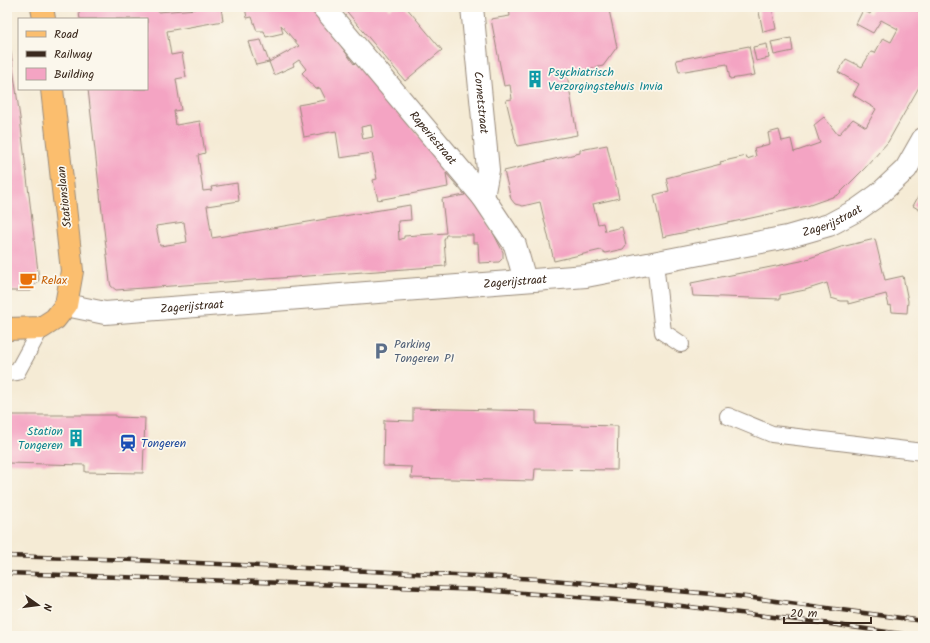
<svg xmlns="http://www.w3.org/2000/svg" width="930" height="643" viewBox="0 0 930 643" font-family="Kalam,sans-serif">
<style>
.building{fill:#f4a4c3;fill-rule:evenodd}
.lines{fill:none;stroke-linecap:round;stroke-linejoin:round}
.lane-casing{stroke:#988a7a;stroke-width:18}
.street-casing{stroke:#988a7a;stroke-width:24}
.primary-casing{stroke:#988a7a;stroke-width:24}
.lane{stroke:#fff;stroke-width:16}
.street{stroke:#fff;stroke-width:22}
.primary{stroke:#fbbe6e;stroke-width:22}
.rail-casing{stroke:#3b2a1e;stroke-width:4.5}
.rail{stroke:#fbf7ec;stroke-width:3;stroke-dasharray:9;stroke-linecap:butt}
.labels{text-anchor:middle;stroke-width:3.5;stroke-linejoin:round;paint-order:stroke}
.culture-label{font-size:12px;fill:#0d838f;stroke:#fbf7ec;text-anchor:start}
.street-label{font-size:12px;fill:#3b2a1e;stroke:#fbf7ec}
.food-label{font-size:12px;fill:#c56008;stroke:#fbf7ec;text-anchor:start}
.service-label{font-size:12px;fill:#4e5e75;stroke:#fbf7ec;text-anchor:start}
.transit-label{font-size:12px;fill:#164399;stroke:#fbf7ec;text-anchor:start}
</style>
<rect width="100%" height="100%" fill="#fbf7ec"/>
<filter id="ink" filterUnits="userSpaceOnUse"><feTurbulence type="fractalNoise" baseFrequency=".025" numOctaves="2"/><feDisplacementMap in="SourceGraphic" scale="8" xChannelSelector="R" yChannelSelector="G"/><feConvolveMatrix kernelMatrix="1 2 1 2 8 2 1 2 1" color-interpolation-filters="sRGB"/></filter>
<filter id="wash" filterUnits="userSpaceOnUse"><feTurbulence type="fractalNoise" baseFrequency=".012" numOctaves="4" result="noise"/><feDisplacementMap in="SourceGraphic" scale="16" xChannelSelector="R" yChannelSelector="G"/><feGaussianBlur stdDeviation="0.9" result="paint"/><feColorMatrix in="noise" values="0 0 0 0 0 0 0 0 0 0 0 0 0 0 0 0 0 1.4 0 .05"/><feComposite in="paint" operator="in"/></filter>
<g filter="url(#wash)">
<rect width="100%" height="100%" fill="#f5ebd5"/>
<g id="blocks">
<!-- building -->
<g class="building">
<path d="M 78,7 L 158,7 L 158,12 L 196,9 L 196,7 L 221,7 L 223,21 L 167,31 L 171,55 L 182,53 L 186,77 L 176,79 L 181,110 L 174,111 L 176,125 L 200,121 L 205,153 L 198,155 L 203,191 L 212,190 L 211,187 L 237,183 L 239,201 L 207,206 L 212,238 L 410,205 L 411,220 L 398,221 L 399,240 L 404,238 L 404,236 L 446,233 L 442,199 L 465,195 L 446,173 L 448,187 L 378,200 L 373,180 L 377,179 L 372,153 L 340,158 L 336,131 L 304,137 L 298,105 L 326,100 L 320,88 L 316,89 L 302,73 L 306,69 L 299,60 L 293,64 L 294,66 L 274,75 L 269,62 L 299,46 L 281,25 L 283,33 L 266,37 L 264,31 L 257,31 L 252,17 L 247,18 L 245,7 L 313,7 L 354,64 L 356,62 L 480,207 L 503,252 L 503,258 L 499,262 L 479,263 L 478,243 L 473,243 L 473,235 L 446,235 L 444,240 L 446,266 L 116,290 L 111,286 L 110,282 L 88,89 L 147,89 L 147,19 L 80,19 ZM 371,125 L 373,137 L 363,139 L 361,127 ZM 184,222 L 187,242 L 160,246 L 156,226 Z"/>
<path d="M 343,7 L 388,7 L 390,10 L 393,7 L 406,7 L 442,50 L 405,81 Z"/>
<path d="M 509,7 L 621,7 L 609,10 L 617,47 L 603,66 L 567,74 L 577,135 L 517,146 L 506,100 L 512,99 L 510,85 L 504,86 L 491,19 L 510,16 Z"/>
<path d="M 758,7 L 772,7 L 776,29 L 763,32 Z"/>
<path d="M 873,7 L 911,7 L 923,14 L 923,80 L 888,142 L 865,168 L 838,195 L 807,206 L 663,237 L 654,195 L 669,191 L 666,178 L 721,164 L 720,162 L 746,156 L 747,159 L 756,156 L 754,148 L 770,144 L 768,133 L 779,130 L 782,141 L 791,139 L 794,152 L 820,143 L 814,125 L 824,117 L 838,135 L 853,119 L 866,127 L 876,109 L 853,95 L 859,84 L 838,72 L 846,59 L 862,67 L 871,52 L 875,53 L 883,38 L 891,42 L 898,29 L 881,20 L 873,33 L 856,24 L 863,10 L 870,14 Z"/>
<path d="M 7,25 L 20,118 L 39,280 L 31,291 L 7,291 Z"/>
<path d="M 791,38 L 793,51 L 774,55 L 771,42 Z"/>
<path d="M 261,40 L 269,62 L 256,65 L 248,42 Z"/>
<path d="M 767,44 L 769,58 L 756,61 L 753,47 Z"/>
<path d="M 749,46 L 755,75 L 730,79 L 727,64 L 679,72 L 676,60 Z"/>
<path d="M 607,145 L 619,198 L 593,204 L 598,224 L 603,223 L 605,231 L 622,227 L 626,245 L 623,249 L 605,253 L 601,250 L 554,261 L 540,202 L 523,206 L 515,204 L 511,199 L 504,171 L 580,153 L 580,150 Z"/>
<path d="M 923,188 L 923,212 L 913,206 Z"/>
<path d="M 875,239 L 885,280 L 903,276 L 908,301 L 907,313 L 892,312 L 891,305 L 889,306 L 886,294 L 848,304 L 848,301 L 841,301 L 831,298 L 827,283 L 805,290 L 780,295 L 780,299 L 693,296 L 691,283 L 801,261 L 841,247 Z"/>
<path d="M 413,408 L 536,411 L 536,424 L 618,426 L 617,470 L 535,469 L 534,481 L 411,478 L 412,467 L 383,466 L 384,420 L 413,421 Z"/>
<path d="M 7,415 L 116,415 L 116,417 L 145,418 L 143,473 L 85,472 L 85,465 L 7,463 Z"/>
</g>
</g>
</g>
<g filter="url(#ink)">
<use href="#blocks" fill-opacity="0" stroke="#988a7a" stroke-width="1"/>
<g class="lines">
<!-- lane casing -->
<g class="lane-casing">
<g id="lane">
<path d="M 655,263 L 663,332 L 681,344"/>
<path d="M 7,373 L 17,372 L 41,328"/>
<path d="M 728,416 L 772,434 L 923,452"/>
</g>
</g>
<!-- street casing -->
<g class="street-casing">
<g id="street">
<path id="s1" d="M 323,7 L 483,197 L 515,245 L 525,280"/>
<path id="s2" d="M 472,7 L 488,170 L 483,197"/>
<path id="s3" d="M 66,305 L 105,313 L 586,276 L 787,237 L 829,225 L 857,210 L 878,195 L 906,169 L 923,139"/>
</g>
</g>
<!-- primary casing -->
<g class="primary-casing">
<g id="primary">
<path d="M 42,7 L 44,19"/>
<path d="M 7,329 L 41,328 L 55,319 L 66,305 L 72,271 L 52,89"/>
</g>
</g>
<!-- lane -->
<use href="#lane" class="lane"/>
<!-- street -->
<use href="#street" class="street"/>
<!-- primary -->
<use href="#primary" class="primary"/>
<!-- rail casing -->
<g class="rail-casing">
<g id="rail">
<path d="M 7,556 L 134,560 L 540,579 L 746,597 L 923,621"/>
<path d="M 7,573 L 482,590 L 657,603 L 823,623 L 916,636"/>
</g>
</g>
<!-- rail -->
<use href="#rail" class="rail"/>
</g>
</g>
<!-- icons -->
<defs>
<g id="building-bare" transform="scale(1.38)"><path d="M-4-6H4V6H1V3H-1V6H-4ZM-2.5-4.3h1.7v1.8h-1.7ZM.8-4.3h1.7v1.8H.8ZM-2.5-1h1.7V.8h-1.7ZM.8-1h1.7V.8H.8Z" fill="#0f9aa8" stroke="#fbf7ec" stroke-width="2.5" paint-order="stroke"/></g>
<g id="cafe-bare" transform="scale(1.38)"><path d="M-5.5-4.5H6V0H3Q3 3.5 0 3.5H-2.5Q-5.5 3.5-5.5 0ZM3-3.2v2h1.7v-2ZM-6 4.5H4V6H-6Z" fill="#e8710a" stroke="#fbf7ec" stroke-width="2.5" paint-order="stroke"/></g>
<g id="parking-bare" transform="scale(1.38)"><path d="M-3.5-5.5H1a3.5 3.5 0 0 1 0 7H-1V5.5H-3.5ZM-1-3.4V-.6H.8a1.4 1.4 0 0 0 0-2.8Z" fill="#5c6f8a" stroke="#fbf7ec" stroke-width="2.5" paint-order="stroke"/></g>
<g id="station-bare" transform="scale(1.38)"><path d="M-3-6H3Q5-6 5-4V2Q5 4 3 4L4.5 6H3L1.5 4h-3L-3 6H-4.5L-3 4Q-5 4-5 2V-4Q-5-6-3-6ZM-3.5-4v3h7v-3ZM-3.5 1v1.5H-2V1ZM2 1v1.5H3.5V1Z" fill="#1a4fb4" stroke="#fbf7ec" stroke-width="2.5" paint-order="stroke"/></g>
</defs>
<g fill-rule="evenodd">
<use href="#building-bare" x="535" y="79"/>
<use href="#cafe-bare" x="28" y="280"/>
<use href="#parking-bare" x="381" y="351"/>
<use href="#building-bare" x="76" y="438"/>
<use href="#station-bare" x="128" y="443"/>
</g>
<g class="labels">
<!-- culture labels -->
<g class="culture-label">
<text x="548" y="76">Psychiatrisch<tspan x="548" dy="14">Verzorgingstehuis Invia</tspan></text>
<text x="63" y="435" text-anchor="end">Station<tspan x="63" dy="14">Tongeren</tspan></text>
</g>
<!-- street labels -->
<g class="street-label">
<text dy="4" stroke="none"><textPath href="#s2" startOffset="96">Cornetstraat</textPath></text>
<text dy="4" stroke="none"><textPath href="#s1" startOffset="171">Raperiestraat</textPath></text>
<text transform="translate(64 197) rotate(-96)" y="4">Stationslaan</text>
<text dy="4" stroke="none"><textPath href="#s3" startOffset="775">Zagerijstraat</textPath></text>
<text dy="4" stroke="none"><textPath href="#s3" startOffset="451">Zagerijstraat</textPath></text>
<text dy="4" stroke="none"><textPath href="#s3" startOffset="127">Zagerijstraat</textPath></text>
</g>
<!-- food labels -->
<g class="food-label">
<text x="41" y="284">Relax</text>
</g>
<!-- service labels -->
<g class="service-label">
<text x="394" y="348">Parking<tspan x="394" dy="14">Tongeren P1</tspan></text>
</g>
<!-- transit labels -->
<g class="transit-label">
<text x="141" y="447">Tongeren</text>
</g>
</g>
<!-- margin -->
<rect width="930" height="643" fill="none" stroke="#fbf7ec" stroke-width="24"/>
<!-- legend -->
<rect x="18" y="18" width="130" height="72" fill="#fbf7ec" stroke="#aea59a"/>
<rect x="26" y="31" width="20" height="6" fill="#fbbe6e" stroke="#aea59a"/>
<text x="54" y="38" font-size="12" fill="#3b2a1e">Road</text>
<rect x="26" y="51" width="20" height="6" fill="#3b2a1e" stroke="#aea59a"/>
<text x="54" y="58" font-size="12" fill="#3b2a1e">Railway</text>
<rect x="26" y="68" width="20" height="12" fill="#f4a4c3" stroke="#aea59a"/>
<text x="54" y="78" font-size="12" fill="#3b2a1e">Building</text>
<!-- north arrow -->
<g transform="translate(38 605) rotate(104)" stroke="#fbf7ec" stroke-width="3" paint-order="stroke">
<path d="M0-3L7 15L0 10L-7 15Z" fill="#3b2a1e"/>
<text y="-6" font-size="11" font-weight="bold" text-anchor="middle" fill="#3b2a1e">N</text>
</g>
<!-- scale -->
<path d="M784 617v6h87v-6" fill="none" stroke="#3b2a1e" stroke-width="2"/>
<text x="790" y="617" font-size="12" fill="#3b2a1e" stroke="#fbf7ec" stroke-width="3" paint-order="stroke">20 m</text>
</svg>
